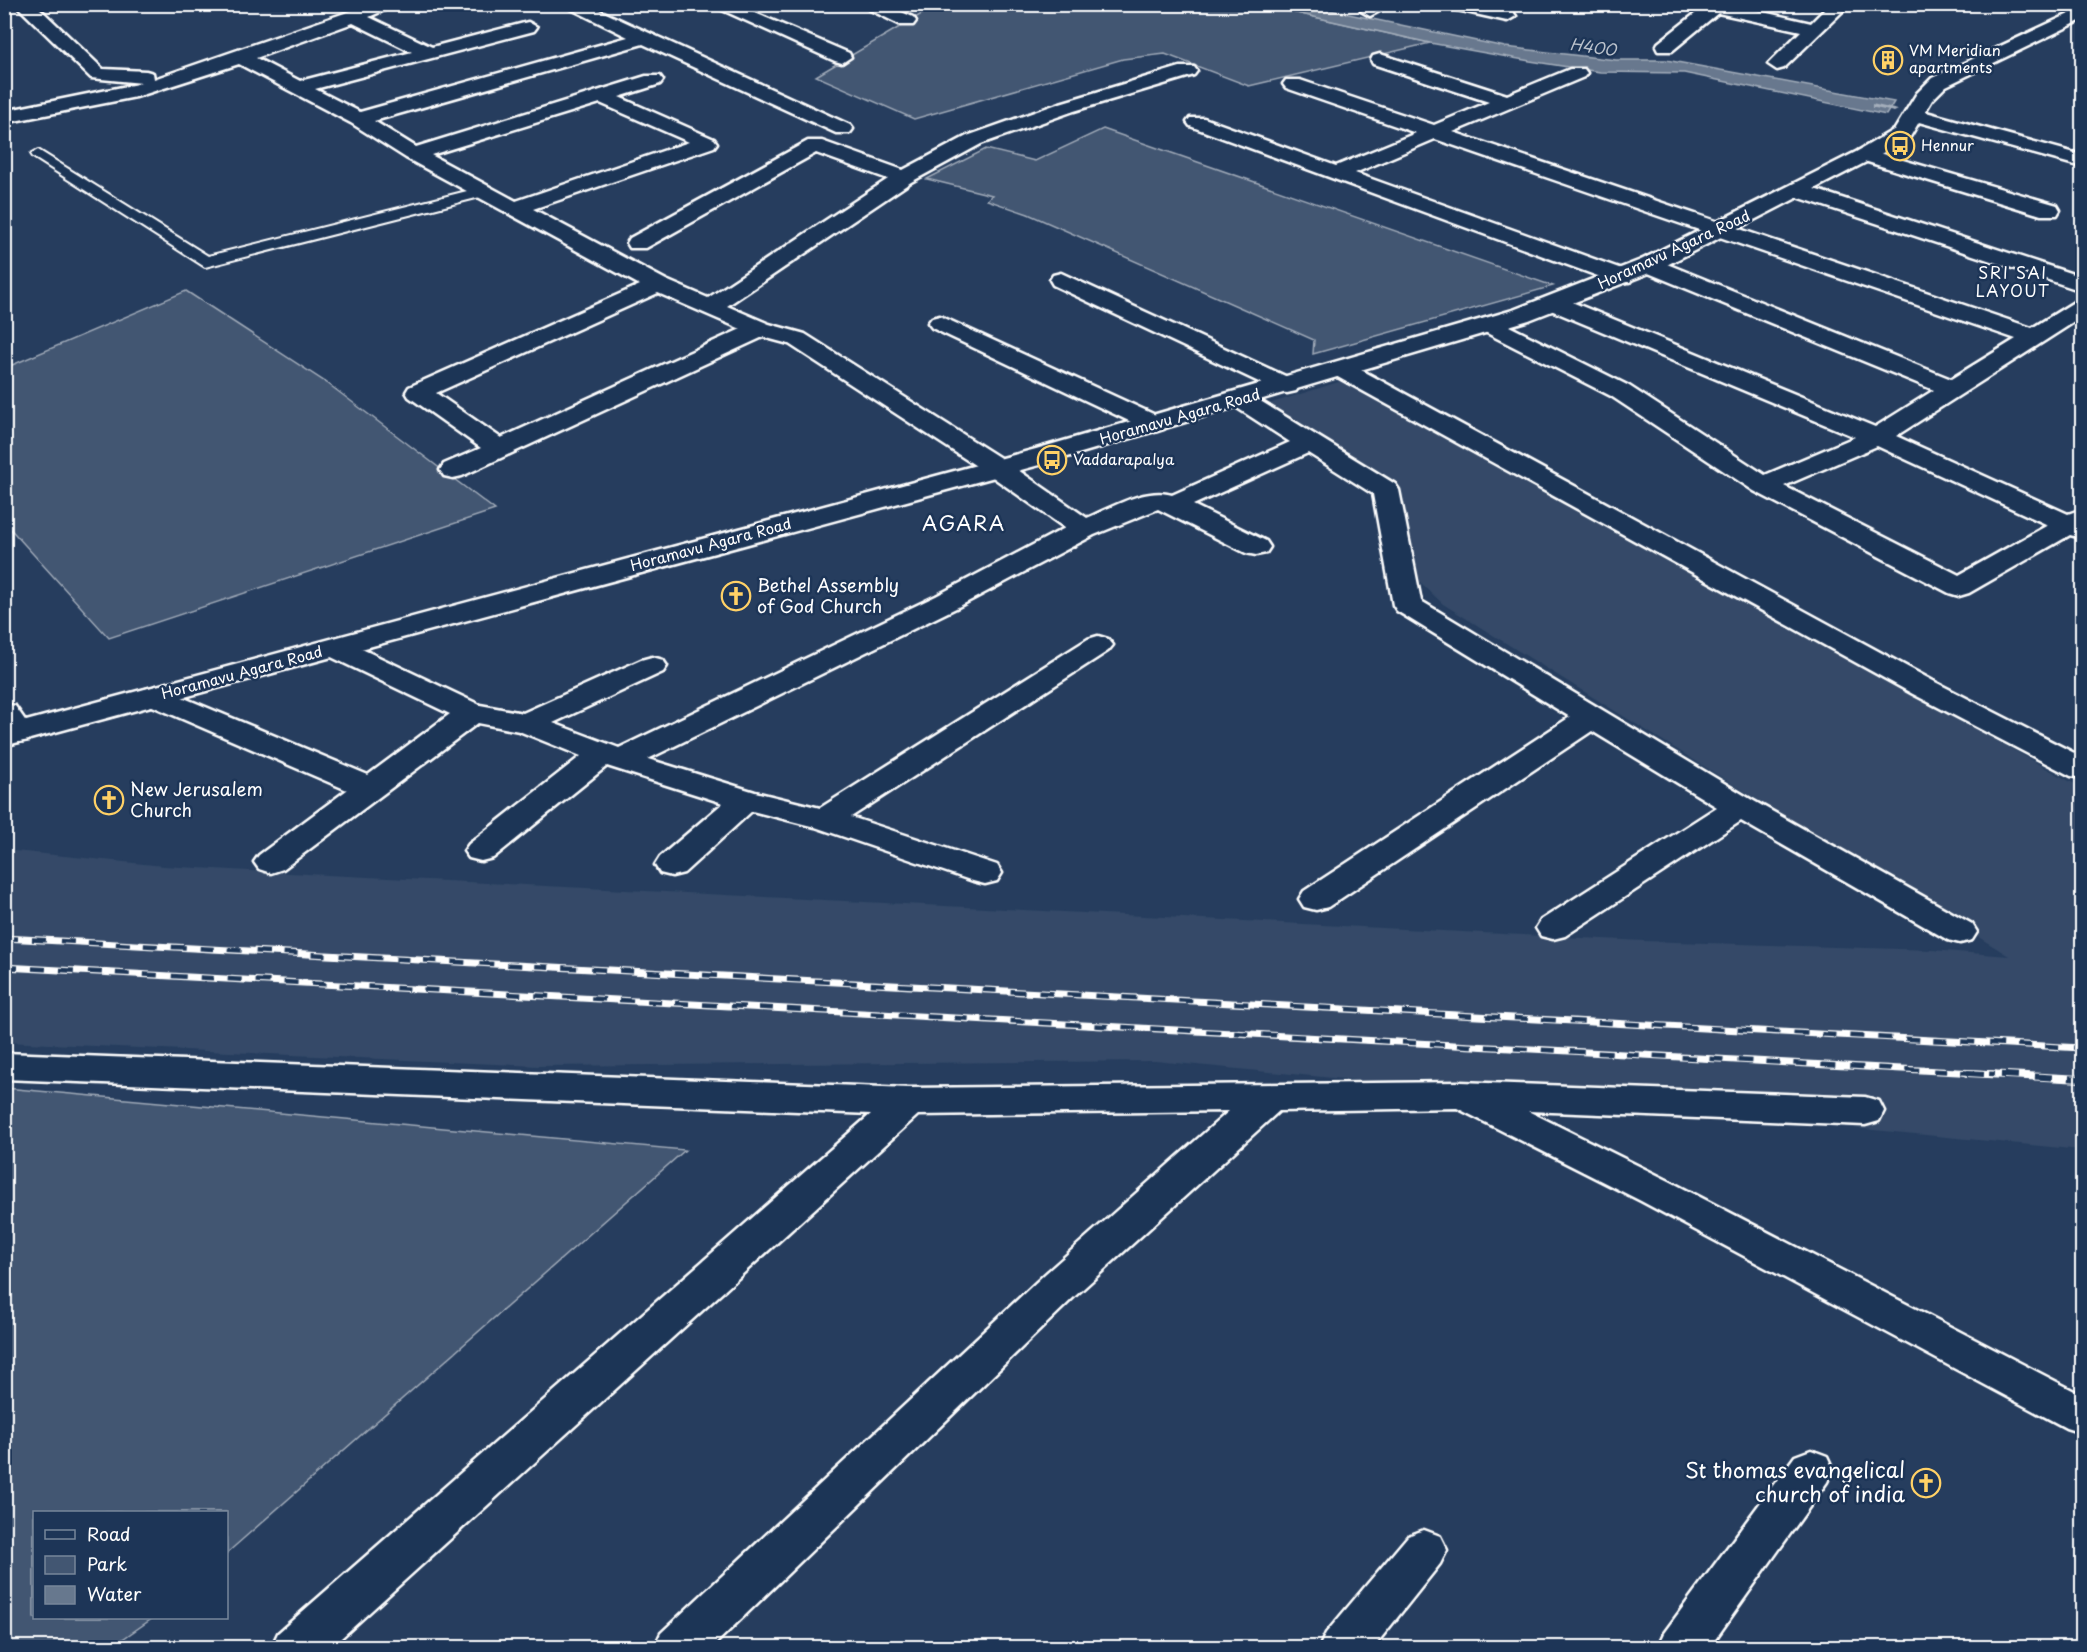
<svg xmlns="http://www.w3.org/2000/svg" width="2087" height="1652" viewBox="0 0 2087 1652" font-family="'Playpen Sans',sans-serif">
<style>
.built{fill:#344a68}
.green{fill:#425672;stroke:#a0aab8;stroke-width:1.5}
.water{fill:#67788e;stroke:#a4aebb;stroke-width:1.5}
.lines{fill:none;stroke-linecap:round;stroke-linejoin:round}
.stream{fill:#a4aebb;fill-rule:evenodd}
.lane-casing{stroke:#fff;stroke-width:4}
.street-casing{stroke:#fff;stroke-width:5}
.secondary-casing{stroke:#fff;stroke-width:5}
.lane{fill:#1d3557;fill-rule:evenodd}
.street{fill:#1d3557;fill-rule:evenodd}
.secondary{fill:#1d3557;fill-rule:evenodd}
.rail-far1-casing{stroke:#fff;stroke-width:7}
.rail-casing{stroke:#fff;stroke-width:8}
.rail-far1{stroke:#1d3557;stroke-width:4.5;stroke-dasharray:14;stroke-linecap:butt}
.rail{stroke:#1d3557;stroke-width:6;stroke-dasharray:17;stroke-linecap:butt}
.labels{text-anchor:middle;stroke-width:5;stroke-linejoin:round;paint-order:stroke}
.far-poi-label{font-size:15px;fill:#fff;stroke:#1d3557;text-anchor:start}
.far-street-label{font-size:15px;fill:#fff;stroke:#1d3557}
.far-water-label{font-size:16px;font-style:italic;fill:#bbc2cc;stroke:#1d3557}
.far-neighbourhood-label{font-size:16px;letter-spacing:1.5px;fill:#fff;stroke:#1d3557}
.poi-label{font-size:18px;fill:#fff;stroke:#1d3557;text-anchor:start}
.neighbourhood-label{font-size:20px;letter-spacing:1.5px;fill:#fff;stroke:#1d3557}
.near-poi-label{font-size:21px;fill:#fff;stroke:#1d3557;text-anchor:end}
</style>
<rect width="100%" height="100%" fill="#263d5e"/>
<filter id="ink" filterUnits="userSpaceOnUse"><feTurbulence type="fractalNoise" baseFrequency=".0167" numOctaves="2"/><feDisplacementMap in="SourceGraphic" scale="12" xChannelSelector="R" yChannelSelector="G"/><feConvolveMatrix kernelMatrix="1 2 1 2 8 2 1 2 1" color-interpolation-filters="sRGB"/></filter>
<g filter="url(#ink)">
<!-- built -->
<path class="built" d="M 1345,380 L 2082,788 L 2082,1150 L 1155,1061 L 538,1066 L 5,1042 L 5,850 L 164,866 L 249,871 L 1644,941 L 1932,950 L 2009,956 L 1443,604 L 1420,582 L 1395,482 L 1262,406 Z"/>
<!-- green -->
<g class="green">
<path d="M 937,5 L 1261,5 L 1430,43 L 1249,86 L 1165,54 L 1123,59 L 914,119 L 816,76 Z"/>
<path d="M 1103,129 L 1553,286 L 1313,354 L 1314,340 L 1028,214 L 987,200 L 992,195 L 927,179 L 986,149 L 1035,161 Z"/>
<path d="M 186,291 L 327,383 L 495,510 L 109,638 L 5,523 L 5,368 Z"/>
<path d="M 5,1088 L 685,1150 L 227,1553 L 226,1512 L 34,1512 L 34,1618 L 153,1618 L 111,1647 L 5,1647 Z"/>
</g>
<!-- water -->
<path class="water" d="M 1261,5 L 1306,5 L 1505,47 L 1616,60 L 1666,60 L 1894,102 L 1886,115 L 1684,73 L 1600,72 L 1530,61 L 1430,43 Z"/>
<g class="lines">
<!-- stream -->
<path class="stream" d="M 1872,104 L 1898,110 L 1894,112 L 1875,108 L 1872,108 Z"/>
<!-- lane casing -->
<g class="lane-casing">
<path id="lane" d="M 38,150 L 208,256 L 483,187 L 491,192 L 488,195 L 205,267 L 33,157 L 31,154 Z"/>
</g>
<!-- street casing -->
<g class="street-casing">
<g id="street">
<path d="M 15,4 L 35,4 L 103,69 L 146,71 L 153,73 L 154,79 L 371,4 L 398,4 L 369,17 L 432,47 L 528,22 L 537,27 L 534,31 L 315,89 L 360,112 L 628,37 L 561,4 L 586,4 L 850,125 L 853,129 L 850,133 L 836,133 L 643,44 L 374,121 L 416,147 L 646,76 L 660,76 L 663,80 L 660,84 L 619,97 L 714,139 L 717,143 L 714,147 L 533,209 L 666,280 L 708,298 L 888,179 L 816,153 L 646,248 L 630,248 L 627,243 L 630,238 L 808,141 L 822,141 L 903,170 L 967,136 L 1060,103 L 1180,67 L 1194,67 L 1197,71 L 1194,75 L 1074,111 L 981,144 L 911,182 L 727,306 L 769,324 L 805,334 L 1005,461 L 1087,518 C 1111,508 1145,487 1172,495 L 1290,442 L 1231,404 L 1227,399 L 1231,394 L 1240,391 L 1249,394 L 1395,484 L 1399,490 L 1421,601 L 1752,800 L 1972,924 L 1977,932 L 1972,940 L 1960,943 L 1948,940 L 1741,821 L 1565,936 L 1553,939 L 1541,936 L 1536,928 L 1541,920 L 1717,807 L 1592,731 L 1328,907 L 1316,910 L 1304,907 L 1299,899 L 1304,891 L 1570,717 L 1397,611 L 1393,605 L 1373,494 L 1308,453 L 1193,505 L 1266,541 L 1270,547 L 1266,553 L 1256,555 L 1246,553 L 1158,509 L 1094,535 L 956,608 L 648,759 L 755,792 L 820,808 L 1088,639 L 1098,636 L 1108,639 L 1113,645 L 1108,651 L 851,817 L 997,865 L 1002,873 L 997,881 L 985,884 L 973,881 L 815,827 L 752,811 L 684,873 L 672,876 L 660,873 L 655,865 L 660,857 L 723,803 L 607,766 L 493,858 L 481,861 L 469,858 L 464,851 L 469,844 L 581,756 L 519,731 L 478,723 L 283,869 L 271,873 L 259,869 L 254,862 L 259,855 L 347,790 L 143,702 L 139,696 L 143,690 L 154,687 L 165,690 L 368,775 L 450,714 L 325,654 L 321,648 L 325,642 L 336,639 L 347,642 L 480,705 L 523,713 L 641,660 L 652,657 L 663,660 L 667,666 L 663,672 L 553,723 L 619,748 L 936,596 L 1065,528 L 987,473 L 789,344 L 763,337 L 462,476 L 453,478 L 444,476 L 440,470 L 444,464 L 481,448 L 409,397 L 406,392 L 409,387 L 640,285 L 406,158 L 351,123 L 239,64 L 136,97 L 4,123 L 4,111 L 142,83 L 91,78 ZM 353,23 L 412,52 L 300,81 L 256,58 ZM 600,103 L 689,142 L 516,201 L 431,155 ZM 658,293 L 741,329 L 501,438 L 436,393 Z"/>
<path d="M 709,4 L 734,4 L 849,53 L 851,57 L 842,63 L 835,61 Z"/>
<path d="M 858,4 L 883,4 L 913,17 L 916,21 L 913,25 L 901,25 Z"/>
<path d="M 1369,4 L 1393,4 L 1370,16 L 1361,11 Z"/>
<path d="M 1445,4 L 1480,4 L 1513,12 L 1516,16 L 1507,21 L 1448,8 Z"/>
<path d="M 1692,4 L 1728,4 L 1811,23 L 1830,4 L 1850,4 L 1784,68 L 1777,70 L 1768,64 L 1801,31 L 1718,13 L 1672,51 L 1658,51 L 1656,47 L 1658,43 L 1701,9 Z"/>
<path d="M 1380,54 L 1507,95 L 1570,69 L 1584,69 L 1587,73 L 1584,77 L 1453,132 L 2032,328 L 2074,302 L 2082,300 L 2082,317 L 1896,436 L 2068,514 L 2082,509 L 2082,538 L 2070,535 L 1969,593 L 1959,596 L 1949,593 L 1754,491 L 1611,396 L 1481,330 L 1477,325 L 1481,320 L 1497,320 L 1629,386 L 1765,475 L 1855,437 L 1546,308 L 1542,303 L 1546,298 L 1562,298 L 1875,427 L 1934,390 L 1641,270 L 1638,265 L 1641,260 L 1657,260 L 1951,379 L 2016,339 L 1435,139 L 1355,173 L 1630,272 L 1633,277 L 1630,282 L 1614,282 L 1190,126 L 1187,122 L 1190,118 L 1204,118 L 1336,166 L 1416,133 L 1286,88 L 1283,84 L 1286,80 L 1300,80 L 1434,125 L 1489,102 L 1373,64 L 1371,60 L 1373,56 ZM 1877,446 L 2048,525 L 1959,575 L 1784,486 Z"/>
<path d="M 1915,109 L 2082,155 L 2082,167 L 1908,119 L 1905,115 L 1908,111 Z"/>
<path d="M 1865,149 L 2057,205 L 2060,210 L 2057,215 L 2041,215 L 1858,159 L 1855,155 L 1858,151 Z"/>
<path d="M 1799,184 L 2082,277 L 2082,291 L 1791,195 L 1788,190 L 1791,185 Z"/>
<path d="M 1061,273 L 1296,381 L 1299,386 L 1296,391 L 1287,393 L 1278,391 L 1053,285 L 1050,280 L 1053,275 Z"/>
<path d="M 940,316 L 1164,419 L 1168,424 L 1164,429 L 1155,432 L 1146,429 L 932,328 L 928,323 L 932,318 Z"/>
<path d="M 1343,363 L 1352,365 L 1935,682 L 2082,757 L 2082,778 L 2071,776 L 1913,694 L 1334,375 L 1331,370 L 1334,365 Z"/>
<path d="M 4,704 L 15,706 L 34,733 L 29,740 L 18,742 L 7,740 L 4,736 Z"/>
<path d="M 4,1053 L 909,1088 L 1460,1082 L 1865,1097 L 1879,1101 L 1884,1111 L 1879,1121 L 1865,1125 L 1528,1111 L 1669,1181 L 2082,1395 L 2082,1433 L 2066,1428 L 1641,1201 L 1457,1108 L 1279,1111 L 1075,1296 L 711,1648 L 654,1648 L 661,1633 L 1045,1274 L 1229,1111 L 918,1115 L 330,1648 L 271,1648 L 278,1633 L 871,1114 L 4,1079 Z"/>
<path d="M 1811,1450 L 1827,1456 L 1833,1469 L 1827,1482 L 1709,1648 L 1657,1648 L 1664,1633 L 1795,1456 Z"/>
<path d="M 1424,1530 L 1440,1536 L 1447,1550 L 1440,1564 L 1373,1648 L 1319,1648 L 1326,1633 L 1408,1536 Z"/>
</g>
</g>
<!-- secondary casing -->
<g class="secondary-casing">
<path id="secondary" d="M 2082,8 L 2082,20 L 1946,86 L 1932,100 L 1910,137 L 1872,159 L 1657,270 L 1529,320 L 1054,461 L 4,746 L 4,727 L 1036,449 L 1513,310 L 1641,260 L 1858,151 L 1895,129 L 1917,93 L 1932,78 Z"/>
</g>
<!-- lane -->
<use href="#lane" class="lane"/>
<!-- street -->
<use href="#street" class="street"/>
<!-- secondary -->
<use href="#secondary" class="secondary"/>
<!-- rail-far1 casing -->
<g class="rail-far1-casing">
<g id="rail-far1">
<path d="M 4,938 L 2082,1048"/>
<path d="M 4,967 L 1995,1074"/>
</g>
</g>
<!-- rail casing -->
<g class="rail-casing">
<path id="rail" d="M 1967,1073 L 2082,1079"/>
</g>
<!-- rail-far1 -->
<use href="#rail-far1" class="rail-far1"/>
<!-- rail -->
<use href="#rail" class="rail"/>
</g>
</g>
<!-- icons -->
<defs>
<g id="building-ring" transform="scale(1.5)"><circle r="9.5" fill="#1d3557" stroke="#ffd166" stroke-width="1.5"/><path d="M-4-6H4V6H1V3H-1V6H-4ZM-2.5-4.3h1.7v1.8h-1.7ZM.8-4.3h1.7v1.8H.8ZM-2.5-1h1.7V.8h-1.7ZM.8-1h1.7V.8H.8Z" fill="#ffd166"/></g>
<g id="bus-ring" transform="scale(1.5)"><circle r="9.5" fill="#1d3557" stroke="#ffd166" stroke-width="1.5"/><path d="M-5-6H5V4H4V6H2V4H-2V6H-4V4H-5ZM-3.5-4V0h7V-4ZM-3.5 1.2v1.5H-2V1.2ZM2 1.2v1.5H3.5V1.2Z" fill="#ffd166"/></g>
<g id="church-ring" transform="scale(1.5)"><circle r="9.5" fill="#1d3557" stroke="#ffd166" stroke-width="1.5"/><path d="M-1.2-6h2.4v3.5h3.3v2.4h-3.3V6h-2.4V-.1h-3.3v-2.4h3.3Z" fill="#ffd166"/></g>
</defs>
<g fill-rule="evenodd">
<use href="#building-ring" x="1888" y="60"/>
<use href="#bus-ring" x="1900" y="146"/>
<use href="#bus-ring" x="1052" y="460"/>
<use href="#church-ring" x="736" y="596"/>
<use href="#church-ring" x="109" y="800"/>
<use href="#church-ring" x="1926" y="1483"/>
</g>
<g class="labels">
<!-- far-poi labels -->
<g class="far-poi-label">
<text x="1909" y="56">VM Meridian<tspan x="1909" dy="17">apartments</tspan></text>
<text x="1921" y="151">Hennur</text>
<text x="1073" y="465">Vaddarapalya</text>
</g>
<!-- far-street labels -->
<g class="far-street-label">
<text transform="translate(1674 250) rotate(-25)" y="5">Horamavu Agara Road</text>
<text transform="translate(1180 417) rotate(-16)" y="5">Horamavu Agara Road</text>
<text transform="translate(711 545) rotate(-15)" y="5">Horamavu Agara Road</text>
<text transform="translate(242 673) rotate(-15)" y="5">Horamavu Agara Road</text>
</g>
<!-- far-water labels -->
<g class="far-water-label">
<text transform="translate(1593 47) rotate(8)" y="6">H400</text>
</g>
<!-- far-neighbourhood labels -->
<g class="far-neighbourhood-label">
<text x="2013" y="279">SRI SAI<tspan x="2013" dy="18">LAYOUT</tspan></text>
</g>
<!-- poi labels -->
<g class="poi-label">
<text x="757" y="592">Bethel Assembly<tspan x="757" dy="21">of God Church</tspan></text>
<text x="130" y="796">New Jerusalem<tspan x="130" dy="21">Church</tspan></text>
</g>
<!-- neighbourhood labels -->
<g class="neighbourhood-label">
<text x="964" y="531">AGARA</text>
</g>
<!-- near-poi labels -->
<g class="near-poi-label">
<text x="1905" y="1478">St thomas evangelical<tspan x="1905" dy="24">church of india</tspan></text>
</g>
</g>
<!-- margin -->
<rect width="2087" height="1652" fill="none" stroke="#1d3557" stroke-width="24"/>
<rect x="12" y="12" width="2063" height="1628" fill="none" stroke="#fff" stroke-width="2" filter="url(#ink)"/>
<!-- legend -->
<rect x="33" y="1511" width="195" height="108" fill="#1d3557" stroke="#77869a" stroke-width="1.5"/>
<rect x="45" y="1530" width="30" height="9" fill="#1d3557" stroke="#77869a" stroke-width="1.5"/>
<text x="87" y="1541" font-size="18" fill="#ffffff">Road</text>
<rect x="45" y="1556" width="30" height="18" fill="#425672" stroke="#77869a" stroke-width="1.5"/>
<text x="87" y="1571" font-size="18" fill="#ffffff">Park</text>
<rect x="45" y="1586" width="30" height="18" fill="#67788e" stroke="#77869a" stroke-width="1.5"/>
<text x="87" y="1601" font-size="18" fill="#ffffff">Water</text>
</svg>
